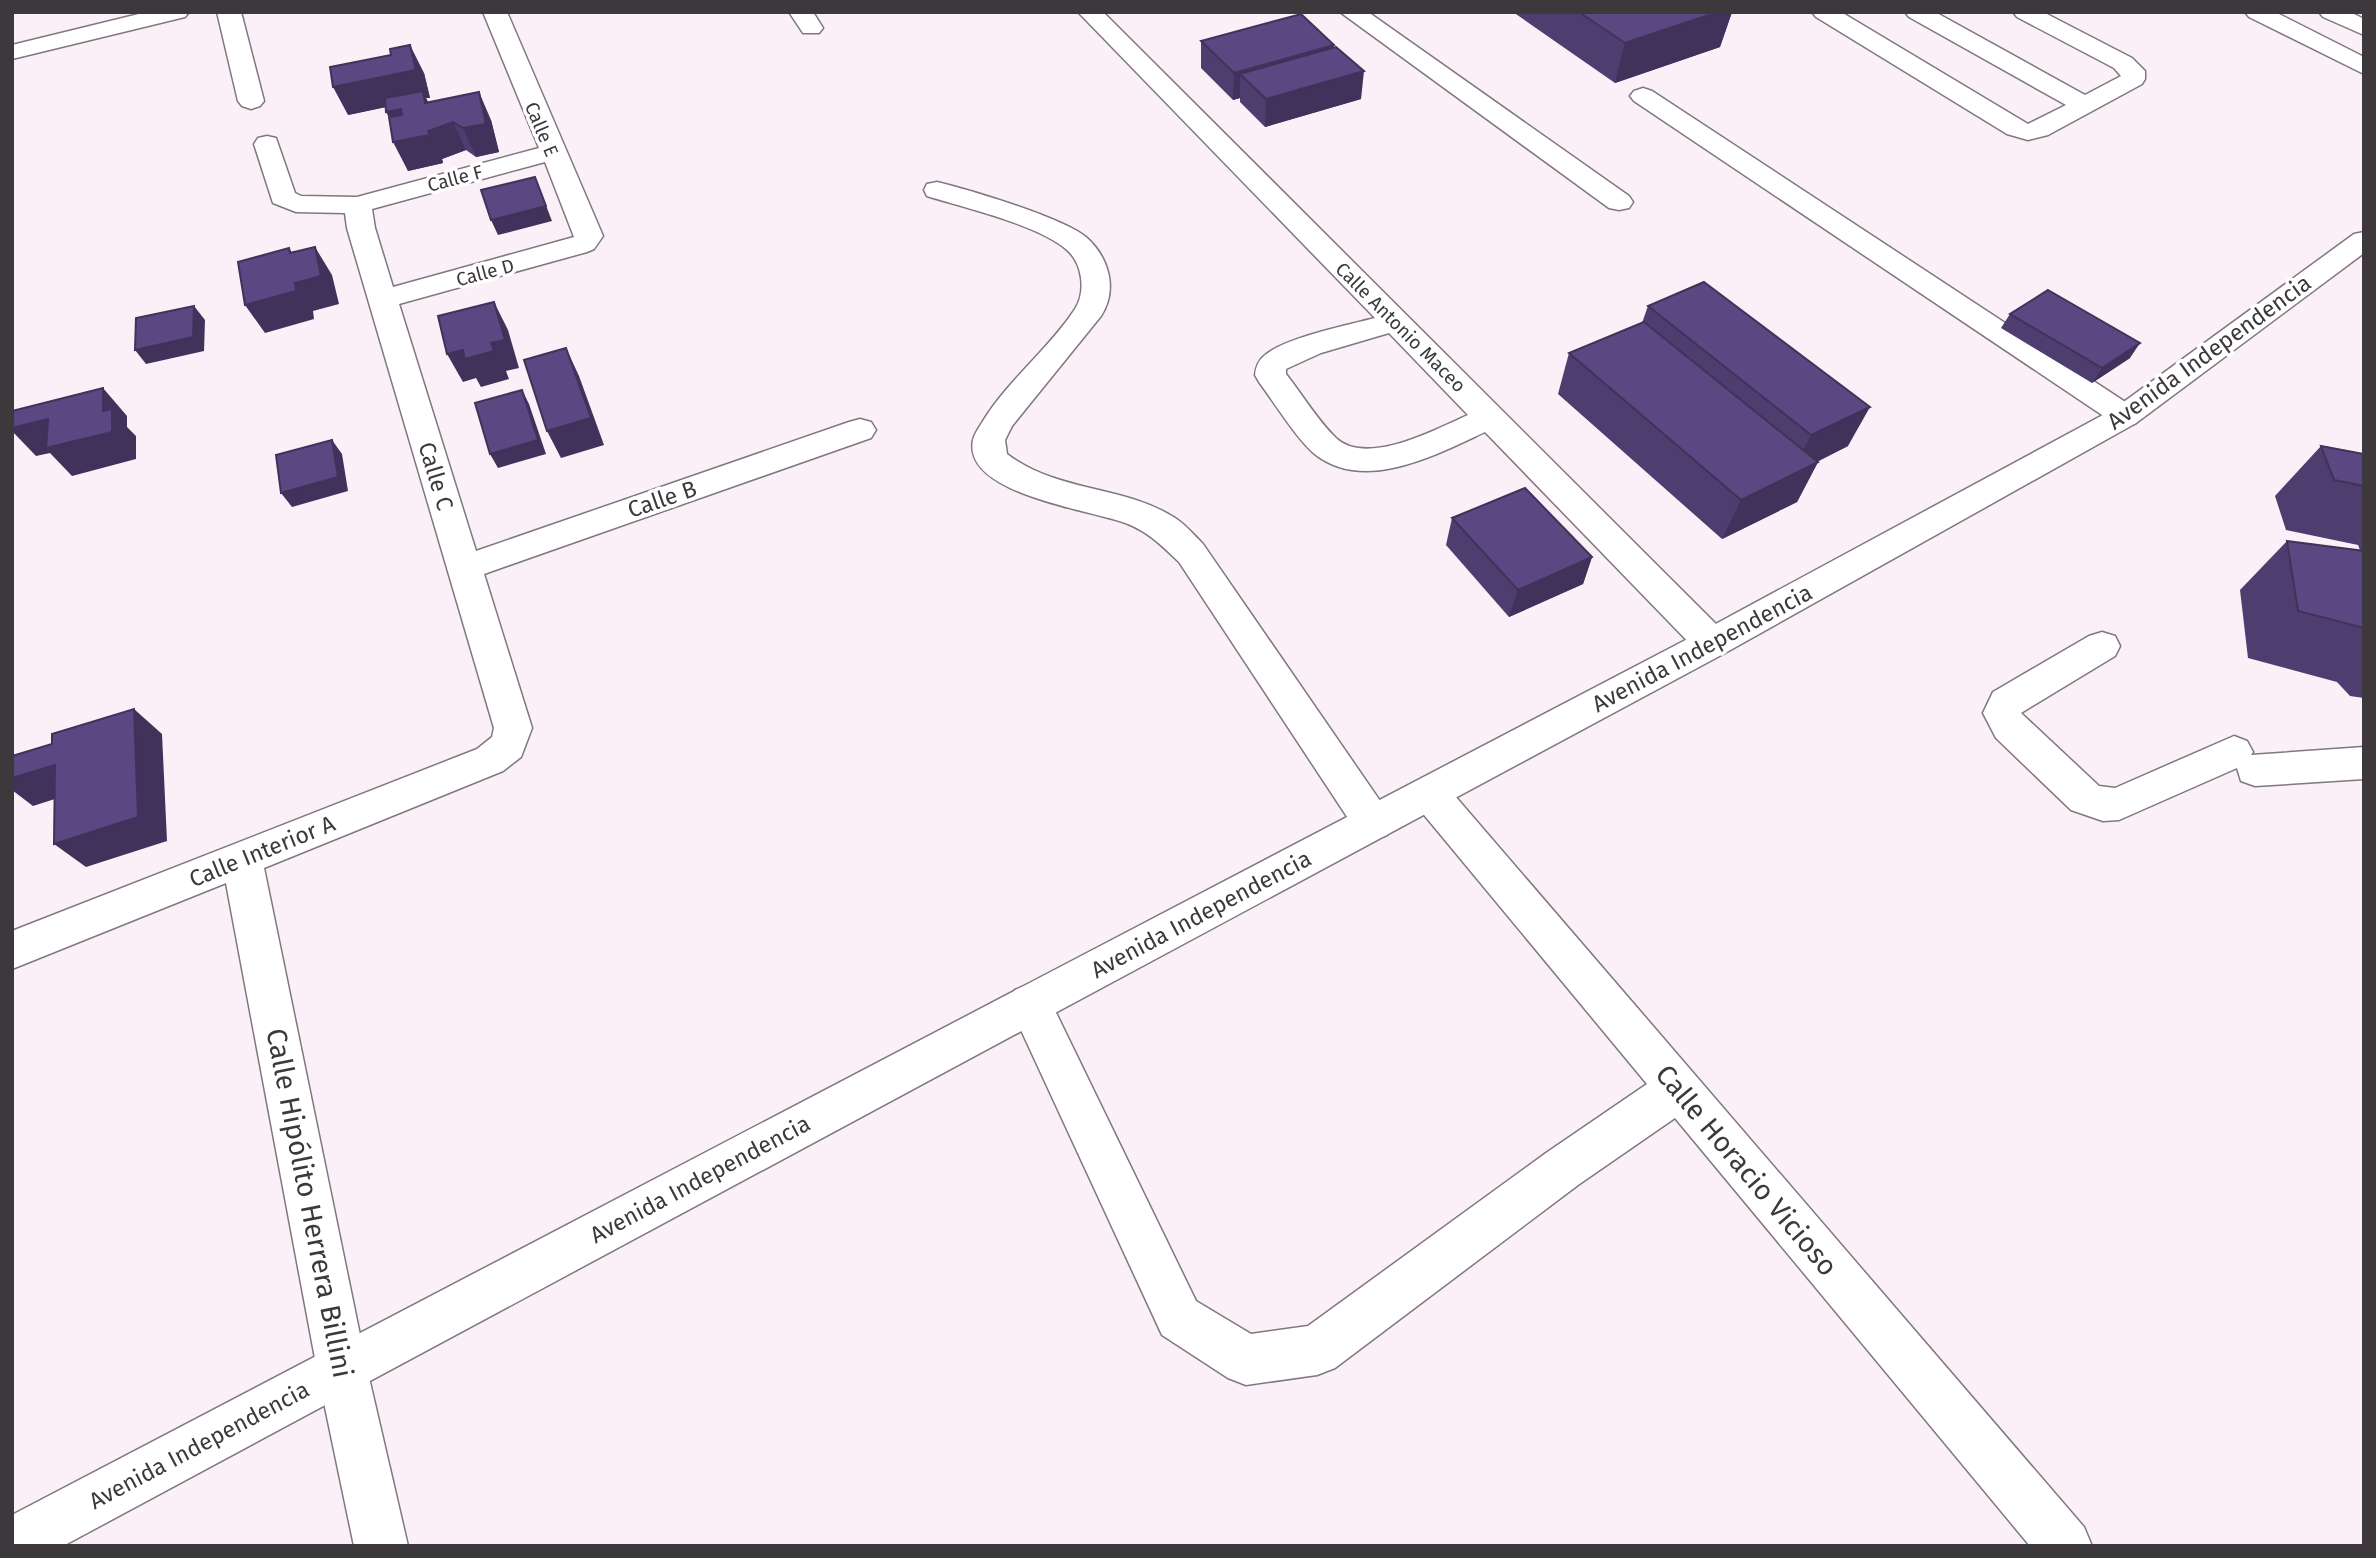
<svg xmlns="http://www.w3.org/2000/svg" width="2376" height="1558" viewBox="0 0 2376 1558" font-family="'Fira Sans',sans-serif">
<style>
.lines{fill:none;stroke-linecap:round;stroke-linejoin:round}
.minor-casing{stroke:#81777f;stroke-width:3}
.major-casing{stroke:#81777f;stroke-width:3}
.minor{fill:#fff;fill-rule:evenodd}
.major{fill:#fff;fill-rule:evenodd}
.wall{fill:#4e3d6f}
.shaded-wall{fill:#40325a}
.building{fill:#5b4781;stroke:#40325a;stroke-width:2}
.labels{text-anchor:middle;stroke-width:7;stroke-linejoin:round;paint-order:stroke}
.far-street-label{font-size:19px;fill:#3d383c;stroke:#fff}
.street-label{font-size:23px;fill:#3d383c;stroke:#fff}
.near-street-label{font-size:28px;fill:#3d383c;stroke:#fff}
</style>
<rect width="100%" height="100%" fill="#fbeff8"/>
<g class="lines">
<!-- minor casing -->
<g class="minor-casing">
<g id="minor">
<path d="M 147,12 L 189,12 L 185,17 L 12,59 L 12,45 Z"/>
<path d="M 217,12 L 241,12 L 264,101 L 260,106 L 251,109 L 242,106 L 238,101 Z"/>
<path d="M 483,12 L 507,12 L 603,236 L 594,249 L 587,252 L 399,304 L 476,551 L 849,422 L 860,419 L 871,422 L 876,430 L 871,438 L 484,574 L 532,728 L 521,757 L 503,771 L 264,868 L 367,1369 L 408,1546 L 354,1546 L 317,1369 L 226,883 L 12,969 L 12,931 L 477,749 L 492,737 L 494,728 L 347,228 L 345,213 L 296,212 L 273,203 L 254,144 L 258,138 L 267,136 L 276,138 L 295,193 L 301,196 L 357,197 L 539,148 ZM 545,162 L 574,237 L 393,287 L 375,228 L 372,209 Z"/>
<path d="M 789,12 L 813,12 L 823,28 L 819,33 L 803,33 Z"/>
<path d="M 1078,12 L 1103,12 L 1725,633 L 1730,643 L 1725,653 L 1712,657 L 1699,653 L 1485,432 C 1438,454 1365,493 1316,455 C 1298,441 1274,402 1259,382 L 1255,375 C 1256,367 1258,361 1264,356 C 1283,338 1348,325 1375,318 ZM 1389,333 L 1468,415 C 1436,429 1367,467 1336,438 C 1317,420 1302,394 1286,374 L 1286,369 L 1321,353 Z"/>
<path d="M 1340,12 L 1368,12 L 1629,196 L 1633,202 L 1629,208 L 1619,210 L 1609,208 Z"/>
<path d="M 1812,12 L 1841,12 L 2028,124 L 2066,105 L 1909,17 L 1905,12 L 1935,12 L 2085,95 L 2121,76 L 2114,68 L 2017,17 L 2013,12 L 2043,12 L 2132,58 L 2145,71 L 2145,79 L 2142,84 L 2048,135 L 2028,140 L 2007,134 L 1816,17 Z"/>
<path d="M 1643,88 L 1652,91 L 2136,409 L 2141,416 L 2136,423 L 2125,427 L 2114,423 L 1634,101 L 1630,96 L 1634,91 Z"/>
<path d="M 937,182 C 970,190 1064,218 1087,238 C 1109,258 1118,290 1101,316 L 1012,426 L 1005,440 L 1007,454 C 1058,493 1124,485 1175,518 C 1186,525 1194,535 1203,544 L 1387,811 L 1393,823 L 1387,835 L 1373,840 L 1359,835 L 1179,562 C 1162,546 1150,533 1128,524 C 1094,510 962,495 973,440 C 974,434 980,426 983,421 C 1008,380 1049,349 1075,309 C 1086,292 1083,264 1067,250 C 1039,225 965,208 927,196 L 924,190 L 927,184 Z"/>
<path d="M 2102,632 L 2115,636 L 2120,646 L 2115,656 L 2021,713 L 2099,786 L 2115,788 L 2234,736 L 2247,741 L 2253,752 L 2251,755 L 2364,747 L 2364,779 L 2255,786 L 2241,781 L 2237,768 L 2119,820 L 2103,821 L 2071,810 L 1996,738 L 1983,713 L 1993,692 L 2089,636 Z"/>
<path d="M 1429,777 L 1443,782 L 2084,1527 L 2092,1546 L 2030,1546 L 1675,1118 L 1578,1185 L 1335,1368 L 1317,1375 L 1246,1385 L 1228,1378 L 1162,1335 L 1009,1004 L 1015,990 L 1030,984 L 1045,990 L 1196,1301 L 1251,1334 L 1308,1326 L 1546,1153 L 1647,1084 L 1415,804 L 1410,793 L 1415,782 Z"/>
</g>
</g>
<!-- major casing -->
<g class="major-casing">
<g id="major">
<path d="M 2245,12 L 2275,12 L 2364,57 L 2364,74 L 2249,17 Z"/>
<path d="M 2319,12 L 2350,12 L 2364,19 L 2364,35 L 2323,17 Z"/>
<path d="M 2364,232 L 2364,253 L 2136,423 L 1725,653 L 63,1546 L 12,1546 L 12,1515 L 1699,633 L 2114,409 L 2354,234 Z"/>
</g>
</g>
<!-- minor -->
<use href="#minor" class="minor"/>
<!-- major -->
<use href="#major" class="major"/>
</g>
<!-- wall -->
<g class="wall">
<path d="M 1513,12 L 1732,12 L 1720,47 L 1615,83 Z"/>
<path d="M 1201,41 L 1334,48 L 1361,99 L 1265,127 L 1240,102 L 1240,98 L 1233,100 L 1201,68 Z"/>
<path d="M 424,73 L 430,98 L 426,98 L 428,102 L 491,120 L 499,152 L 476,157 L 466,150 L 442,159 L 443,163 L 408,171 L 386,107 L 348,115 Z"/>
<path d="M 1648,306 L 1848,446 L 1817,462 L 1818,462 L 1797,502 L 1722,539 L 1558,394 L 1569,353 L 1642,323 Z"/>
<path d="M 2010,314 L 2130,358 L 2092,383 L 2001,328 Z"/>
<path d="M 2321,446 L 2364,454 L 2364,698 L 2350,696 L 2337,682 L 2248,658 L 2240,590 L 2287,541 L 2360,550 L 2358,545 L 2286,530 L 2275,496 Z"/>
<path d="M 1452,518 L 1592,557 L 1583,584 L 1509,617 L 1446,545 Z"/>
</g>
<!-- shaded-wall -->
<g class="shaded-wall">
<path d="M 1718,12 L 1732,12 L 1720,47 L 1615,83 L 1625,43 Z"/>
<path d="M 410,45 L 424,73 L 430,98 L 426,98 L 436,118 L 453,122 L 466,150 L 442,159 L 443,163 L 408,171 L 393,142 L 428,131 L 424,99 L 348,115 L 333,87 Z"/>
<path d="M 1334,45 L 1332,72 L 1240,74 L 1240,98 L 1233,100 L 1234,73 Z"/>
<path d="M 1364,71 L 1361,99 L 1265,127 L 1266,99 Z"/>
<path d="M 479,92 L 491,120 L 499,152 L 476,157 L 463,128 Z"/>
<path d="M 401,109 L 415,137 L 401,140 L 386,112 Z"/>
<path d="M 535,177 L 552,221 L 498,235 L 491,220 Z"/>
<path d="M 315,247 L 332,275 L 339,304 L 313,311 L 314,319 L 265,333 L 245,305 L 289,248 L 307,277 Z"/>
<path d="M 494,302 L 508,330 L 519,368 L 506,371 L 509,379 L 481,387 L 476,378 L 463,382 L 447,354 L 491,343 Z"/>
<path d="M 194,306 L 205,320 L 204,351 L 146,364 L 135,350 Z"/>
<path d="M 2140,343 L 2130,358 L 2092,383 L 2102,368 Z"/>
<path d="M 566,348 L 579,376 L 604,445 L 561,458 L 547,431 Z"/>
<path d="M 103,388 L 127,416 L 127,427 L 136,436 L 136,459 L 72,476 L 50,453 L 36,456 L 12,431 L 12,428 L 48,419 L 103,411 Z"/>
<path d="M 522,390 L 529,404 L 546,454 L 498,468 L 490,454 Z"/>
<path d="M 1870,407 L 1848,446 L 1791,474 L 1811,435 Z"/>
<path d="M 332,440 L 342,454 L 348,491 L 292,507 L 281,493 Z"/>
<path d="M 1818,462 L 1797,502 L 1722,539 L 1741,500 Z"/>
<path d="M 1592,557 L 1583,584 L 1509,617 L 1518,590 Z"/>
<path d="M 134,709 L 162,734 L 167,841 L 86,867 L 54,844 Z"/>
<path d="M 55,765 L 86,789 L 33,806 L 12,790 L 12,778 Z"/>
</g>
<!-- building -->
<g class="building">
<path d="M 1579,12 L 1718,12 L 1625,43 Z"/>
<path d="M 1301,14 L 1334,45 L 1234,73 L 1201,41 Z"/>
<path d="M 410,45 L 416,70 L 333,87 L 330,67 L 391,55 L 390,49 Z"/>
<path d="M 1336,47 L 1364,71 L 1266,99 L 1240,74 Z"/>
<path d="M 423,91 L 425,103 L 479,92 L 486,124 L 463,128 L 453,122 L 428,131 L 430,135 L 393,142 L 389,117 L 402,115 L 401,109 L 386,112 L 385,98 Z"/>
<path d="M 535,177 L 546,206 L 491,220 L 481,190 Z"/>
<path d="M 315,247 L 321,276 L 295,283 L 296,291 L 245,305 L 238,262 L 289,248 L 290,253 Z"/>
<path d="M 1704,282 L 1870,407 L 1811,435 L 1648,306 Z"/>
<path d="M 2048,290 L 2140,343 L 2102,368 L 2010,314 Z"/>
<path d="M 494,302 L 505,340 L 491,343 L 494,351 L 465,359 L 463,350 L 447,354 L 438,316 Z"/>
<path d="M 194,306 L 193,337 L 135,350 L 136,318 Z"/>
<path d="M 1644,322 L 1818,462 L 1741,500 L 1569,353 Z"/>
<path d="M 566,348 L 591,418 L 547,431 L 524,360 Z"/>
<path d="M 103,388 L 103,411 L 112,409 L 112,432 L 46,448 L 48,419 L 12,428 L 12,411 Z"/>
<path d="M 522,390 L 538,440 L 490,454 L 475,403 Z"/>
<path d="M 332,440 L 338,477 L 281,493 L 276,455 Z"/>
<path d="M 2321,446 L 2364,454 L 2364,486 L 2334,480 Z"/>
<path d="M 1525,488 L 1592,557 L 1518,590 L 1452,518 Z"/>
<path d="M 2287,541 L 2364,551 L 2364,628 L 2298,611 Z"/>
<path d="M 134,709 L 138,817 L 54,844 L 55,765 L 12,778 L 12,756 L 52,744 L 52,734 Z"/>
</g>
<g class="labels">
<!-- far-street labels -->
<g class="far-street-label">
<text transform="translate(542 129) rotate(67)" y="7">Calle E</text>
<text transform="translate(455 178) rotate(-15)" y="7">Calle F</text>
<text transform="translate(485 272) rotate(-15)" y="7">Calle D</text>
<text transform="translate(1401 327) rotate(45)" y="7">Calle Antonio Maceo</text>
</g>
<!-- street labels -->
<g class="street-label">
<text transform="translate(2209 352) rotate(-36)" y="8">Avenida Independencia</text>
<text transform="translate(436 476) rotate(73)" y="8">Calle C</text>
<text transform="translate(662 499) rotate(-19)" y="8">Calle B</text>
<text transform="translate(1702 648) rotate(-28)" y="8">Avenida Independencia</text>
<text transform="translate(262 851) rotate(-22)" y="8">Calle Interior A</text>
<text transform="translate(1201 914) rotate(-28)" y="8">Avenida Independencia</text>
<text transform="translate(700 1179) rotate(-28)" y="8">Avenida Independencia</text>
<text transform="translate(199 1445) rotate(-28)" y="8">Avenida Independencia</text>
</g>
<!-- near-street labels -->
<g class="near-street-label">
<text transform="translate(1747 1170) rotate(50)" y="10">Calle Horacio Vicioso</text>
<text transform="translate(310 1203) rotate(79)" y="10">Calle Hipólito Herrera Billini</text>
</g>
</g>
<!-- border -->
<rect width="2376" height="1558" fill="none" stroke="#3d383c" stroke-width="28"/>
</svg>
